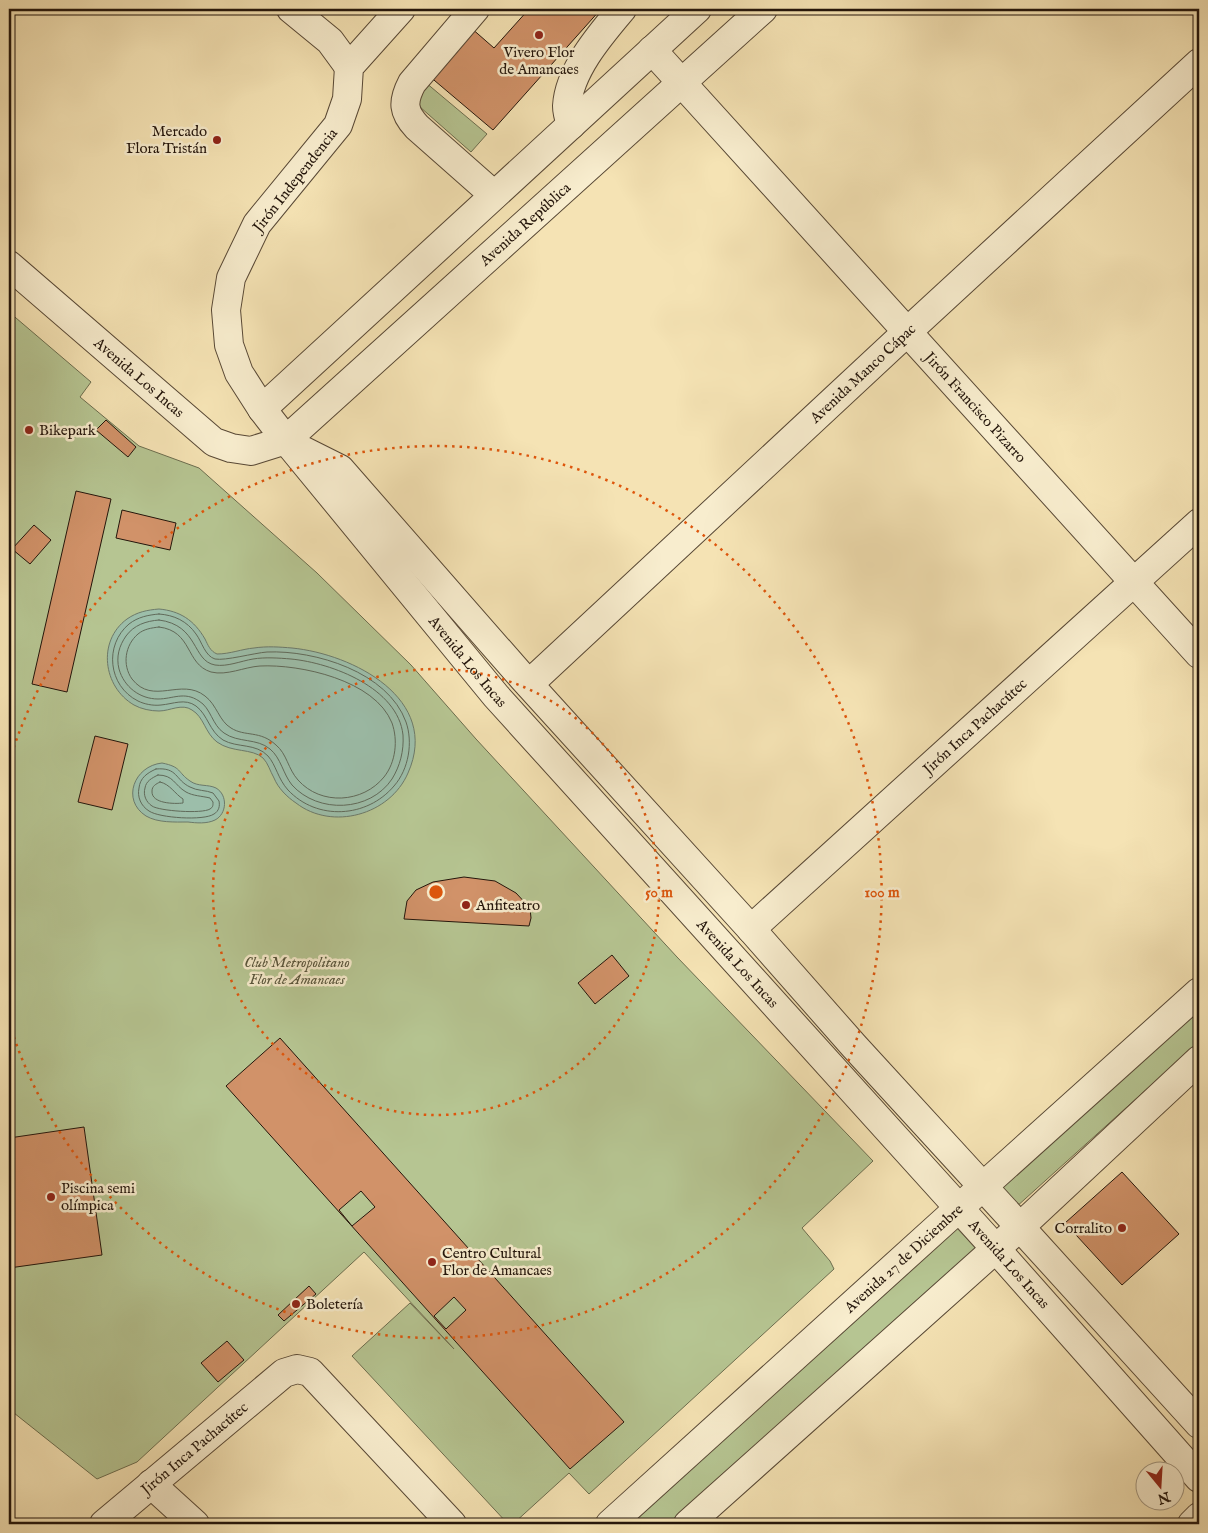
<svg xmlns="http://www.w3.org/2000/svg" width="1208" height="1533" viewBox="0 0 1208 1533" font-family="'IM FELL English',serif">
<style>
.green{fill:#b6c592;stroke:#6c6d4e}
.water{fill:#9cbeaa;stroke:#6c7a6a}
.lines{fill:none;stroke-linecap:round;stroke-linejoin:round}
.shore{stroke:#606a5a;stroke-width:1}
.building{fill:#d19269;stroke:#23150b;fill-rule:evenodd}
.minor-casing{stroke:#584835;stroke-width:30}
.minor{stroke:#f8edce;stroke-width:28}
.ring{fill:none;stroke:#de560c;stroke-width:2.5;stroke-dasharray:2.5 5}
.poi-dot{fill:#8f2418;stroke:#f8edce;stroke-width:2}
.labels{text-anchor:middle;stroke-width:5;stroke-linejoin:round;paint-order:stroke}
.poi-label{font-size:15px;fill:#23150b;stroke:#f8edce;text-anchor:start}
.street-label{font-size:15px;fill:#23150b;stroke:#f8edce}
.park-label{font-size:15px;font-style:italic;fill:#56533a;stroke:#f8edce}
.centre{fill:#de560c;stroke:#f8edce;stroke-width:2.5}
.ring-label{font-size:15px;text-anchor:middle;font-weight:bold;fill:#de560c;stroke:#f8edce;stroke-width:5;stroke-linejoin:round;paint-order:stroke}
</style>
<rect width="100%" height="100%" fill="#f5e3b4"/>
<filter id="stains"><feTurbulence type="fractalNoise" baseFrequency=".004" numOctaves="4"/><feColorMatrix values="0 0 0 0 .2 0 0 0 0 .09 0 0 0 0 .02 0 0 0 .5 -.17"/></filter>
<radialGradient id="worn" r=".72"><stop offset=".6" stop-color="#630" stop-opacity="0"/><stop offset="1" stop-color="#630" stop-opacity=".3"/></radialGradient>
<!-- green -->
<g class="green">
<path d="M 425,82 L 487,134 L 471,152 L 420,107 L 418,100 Z"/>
<path d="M 9,312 L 91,382 L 80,397 L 139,446 L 199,468 L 317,573 L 411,665 L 476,739 L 677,957 L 873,1161 L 802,1228 L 830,1261 L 834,1269 L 589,1494 L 569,1473 L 513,1524 L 508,1524 L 352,1356 L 410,1303 L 454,1349 L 364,1252 L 137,1462 L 97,1479 L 9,1409 Z"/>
<path d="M 1199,1007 L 1199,1042 L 1015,1208 L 998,1189 Z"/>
<path d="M 956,1227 L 978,1251 L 672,1524 L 629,1524 Z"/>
</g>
<!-- water -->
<g class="water">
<path d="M 159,609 C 180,611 194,620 205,639 C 208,645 210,651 217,654 C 230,654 242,649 254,648 C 267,646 280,647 292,648 C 353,654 441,699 408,773 C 390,815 332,831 296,803 C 287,797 278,788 274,778 C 270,771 268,763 263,758 C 252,748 232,753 217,742 C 205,733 204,717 192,710 C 182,703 170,711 159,711 C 151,711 141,709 134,705 C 103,687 97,641 127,619 C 137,612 147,610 159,609 Z"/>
<path d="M 162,763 C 182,767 177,772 190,781 C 198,787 208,784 216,788 C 228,795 227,814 215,820 C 207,824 196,823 188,822 C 175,822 158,823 146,816 C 121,800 134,766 162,763 Z"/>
</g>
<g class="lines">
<!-- shore -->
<g class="shore">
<path d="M 159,614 C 174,615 187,621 196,634 C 202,642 205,656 215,659 C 225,661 254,653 267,652 C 315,650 388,672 406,722 C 413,742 409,769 394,786 C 367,818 317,821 288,790 C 278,779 276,765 268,756 C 256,743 237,748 223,740 C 209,731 208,715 196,706 C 185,698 173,704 161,705 C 153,706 144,704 138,701 C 108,686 104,645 129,624 C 138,617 148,615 159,614 Z"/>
<path d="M 159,620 C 199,625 192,661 215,665 C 227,667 241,661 253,659 C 265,657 279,658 291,659 C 332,663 398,688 403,735 C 404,751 400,766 392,779 C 370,812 318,814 292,785 C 283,774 281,758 270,749 C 257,738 238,743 224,733 C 212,725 211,708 199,701 C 184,691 173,699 158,699 C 140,699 124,687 119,669 C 116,657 119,646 126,636 C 134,625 146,621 159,620 Z"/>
<path d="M 159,627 C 193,631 185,664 211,672 C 227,676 244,667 260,666 C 300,664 375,680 392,723 C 398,740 396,762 384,777 C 363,803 321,806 298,780 C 288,769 287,754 276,745 C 260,730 245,737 231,728 C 219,721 217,705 205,696 C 181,677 153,706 132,679 C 122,665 125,645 138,634 C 144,629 151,628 159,627 Z"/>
<path d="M 156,769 C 178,767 175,780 190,787 C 197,791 206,790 213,793 L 219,801 C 220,806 219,811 214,814 C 204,821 159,818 149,811 C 141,806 137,797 139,788 C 140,778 147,773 156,769 Z"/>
<path d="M 158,775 C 174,775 174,785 186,792 C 193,796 202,796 210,798 L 213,802 C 213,806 213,807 210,809 C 202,814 159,811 152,806 C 146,802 143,795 145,788 C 146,781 152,778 158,775 Z"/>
<path d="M 160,782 C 170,784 175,794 183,799 L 183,803 C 175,804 151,804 152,791 C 152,786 156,784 160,782 Z"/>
</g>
</g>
<!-- building -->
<g class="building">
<path d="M 529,9 L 601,9 L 493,130 L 428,75 L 470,27 L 494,48 Z"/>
<path d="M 106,420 L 136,447 L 128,457 L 96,430 Z"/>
<path d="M 76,491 L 111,499 L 67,692 L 32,684 Z"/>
<path d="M 122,510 L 176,523 L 170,550 L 116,538 Z"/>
<path d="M 34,525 L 51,540 L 30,564 L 12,549 Z"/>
<path d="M 95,736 L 128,744 L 112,810 L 78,802 Z"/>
<path d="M 464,877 L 495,881 L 516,893 L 530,908 L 531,918 L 529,926 L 404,919 L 407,901 L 416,890 L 433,882 Z"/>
<path d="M 612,955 L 629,976 L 595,1004 L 578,983 Z"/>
<path d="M 280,1038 L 624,1422 L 570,1469 L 226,1086 ZM 361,1191 L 375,1207 L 352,1226 L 339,1210 ZM 454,1297 L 466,1310 L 446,1329 L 434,1316 Z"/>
<path d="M 84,1127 L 102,1255 L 9,1268 L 9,1138 Z"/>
<path d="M 1122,1172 L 1179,1234 L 1122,1285 L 1065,1223 Z"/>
<path d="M 309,1286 L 316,1294 L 284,1321 L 278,1315 Z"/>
<path d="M 227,1341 L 244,1360 L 218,1382 L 201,1363 Z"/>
</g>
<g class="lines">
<!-- minor casing -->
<g class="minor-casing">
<g id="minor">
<path d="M 291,9 L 330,41 L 349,67"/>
<path id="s1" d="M 401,9 L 349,67 L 347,99 L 338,125 L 257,224 L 231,278 L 226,310 L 229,345 L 239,373 L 262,409 L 286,440 L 496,696 L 996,1249 L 1199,1478"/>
<path d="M 475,9 L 412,83 C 402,102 403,112 417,127 L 494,195"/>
<path id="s2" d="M 652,50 L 1199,654"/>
<path d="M 571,125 C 569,119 567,112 567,106 C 569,71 600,35 622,9"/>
<path id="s3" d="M 9,265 L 214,442 L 231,448 L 251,451 L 286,440 L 763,9"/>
<path d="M 262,409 L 697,9"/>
<path d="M 298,448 L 340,469 L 523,678 L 751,929 L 854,1046 L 1020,1227 L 1199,1424"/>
<path id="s4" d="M 529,684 L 907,332 L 1199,63"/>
<path id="s5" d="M 751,929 L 1199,523"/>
<path d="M 151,1484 L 195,1524"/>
<path id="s6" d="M 104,1524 L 284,1373 L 297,1369 L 310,1372 L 452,1524"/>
<path id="s7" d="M 610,1524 L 959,1208 L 1199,992"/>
<path d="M 688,1524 L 1020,1227 L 1199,1060"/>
<path d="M 1192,1524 L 1199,1517"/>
</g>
</g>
<!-- minor -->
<use href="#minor" class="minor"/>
</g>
<!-- distance rings -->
<g class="ring">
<circle cx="436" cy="892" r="223"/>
<path d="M9 762A446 446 0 1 1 9 1022"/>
</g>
<!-- markers -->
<g class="poi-dot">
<circle cx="539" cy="35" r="5"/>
<circle cx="217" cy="140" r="5"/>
<circle cx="29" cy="430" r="5"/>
<circle cx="466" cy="905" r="5"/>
<circle cx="51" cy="1197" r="5"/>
<circle cx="1122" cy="1228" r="5"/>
<circle cx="432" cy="1262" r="5"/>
<circle cx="296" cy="1304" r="5"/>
</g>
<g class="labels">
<!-- poi labels -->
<g class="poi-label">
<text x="539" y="57" text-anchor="middle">Vivero Flor<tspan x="539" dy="17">de Amancaes</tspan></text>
<text x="207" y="136" text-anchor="end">Mercado<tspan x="207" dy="17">Flora Tristán</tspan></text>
<text x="39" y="435">Bikepark</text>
<text x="476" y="910">Anfiteatro</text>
<text x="61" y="1193">Piscina semi<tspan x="61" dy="17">olímpica</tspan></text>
<text x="1112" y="1233" text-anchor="end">Corralito</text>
<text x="442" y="1258">Centro Cultural<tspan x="442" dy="17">Flor de Amancaes</tspan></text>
<text x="306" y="1309">Boletería</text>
</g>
<!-- street labels -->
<g class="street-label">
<text transform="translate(295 180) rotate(-52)" y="5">Jirón Independencia</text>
<text dy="5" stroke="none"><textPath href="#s3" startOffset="668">Avenida República</textPath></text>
<text dy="5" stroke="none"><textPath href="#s4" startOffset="456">Avenida Manco Cápac</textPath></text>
<text dy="5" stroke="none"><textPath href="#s3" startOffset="172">Avenida Los Incas</textPath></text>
<text dy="5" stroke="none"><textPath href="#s2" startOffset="482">Jirón Francisco Pizarro</textPath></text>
<text dy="5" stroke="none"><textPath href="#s1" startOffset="791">Avenida Los Incas</textPath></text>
<text dy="5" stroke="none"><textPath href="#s5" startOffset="302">Jirón Inca Pachacútec</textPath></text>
<text dy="5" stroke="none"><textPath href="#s1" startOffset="1196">Avenida Los Incas</textPath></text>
<text dy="5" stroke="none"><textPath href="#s7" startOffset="396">Avenida 27 de Diciembre</textPath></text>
<text dy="5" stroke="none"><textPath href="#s1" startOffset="1601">Avenida Los Incas</textPath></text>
<text dy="5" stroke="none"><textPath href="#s6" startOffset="118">Jirón Inca Pachacútec</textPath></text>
</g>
<!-- park labels -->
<g class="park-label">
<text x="297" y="967">Club Metropolitano<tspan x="297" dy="17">Flor de Amancaes</tspan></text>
</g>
</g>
<circle cx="436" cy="892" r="8" class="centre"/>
<g class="ring-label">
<text x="659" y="897">50 m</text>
<text x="882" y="897">100 m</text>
</g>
<!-- margin -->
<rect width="1208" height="1533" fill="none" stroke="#f5e3b4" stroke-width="30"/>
<rect x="10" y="10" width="1188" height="1513" fill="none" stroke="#23150b" stroke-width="2.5"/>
<rect x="15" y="15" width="1178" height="1503" fill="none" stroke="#23150b"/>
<!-- north arrow -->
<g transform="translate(1160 1486) rotate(162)"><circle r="24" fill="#f8edce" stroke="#a39780"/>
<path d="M0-4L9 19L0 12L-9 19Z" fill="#8f2418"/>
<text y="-8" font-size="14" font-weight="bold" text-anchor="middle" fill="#23150b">N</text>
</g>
<rect width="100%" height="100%" filter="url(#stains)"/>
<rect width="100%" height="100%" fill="url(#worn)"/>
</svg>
